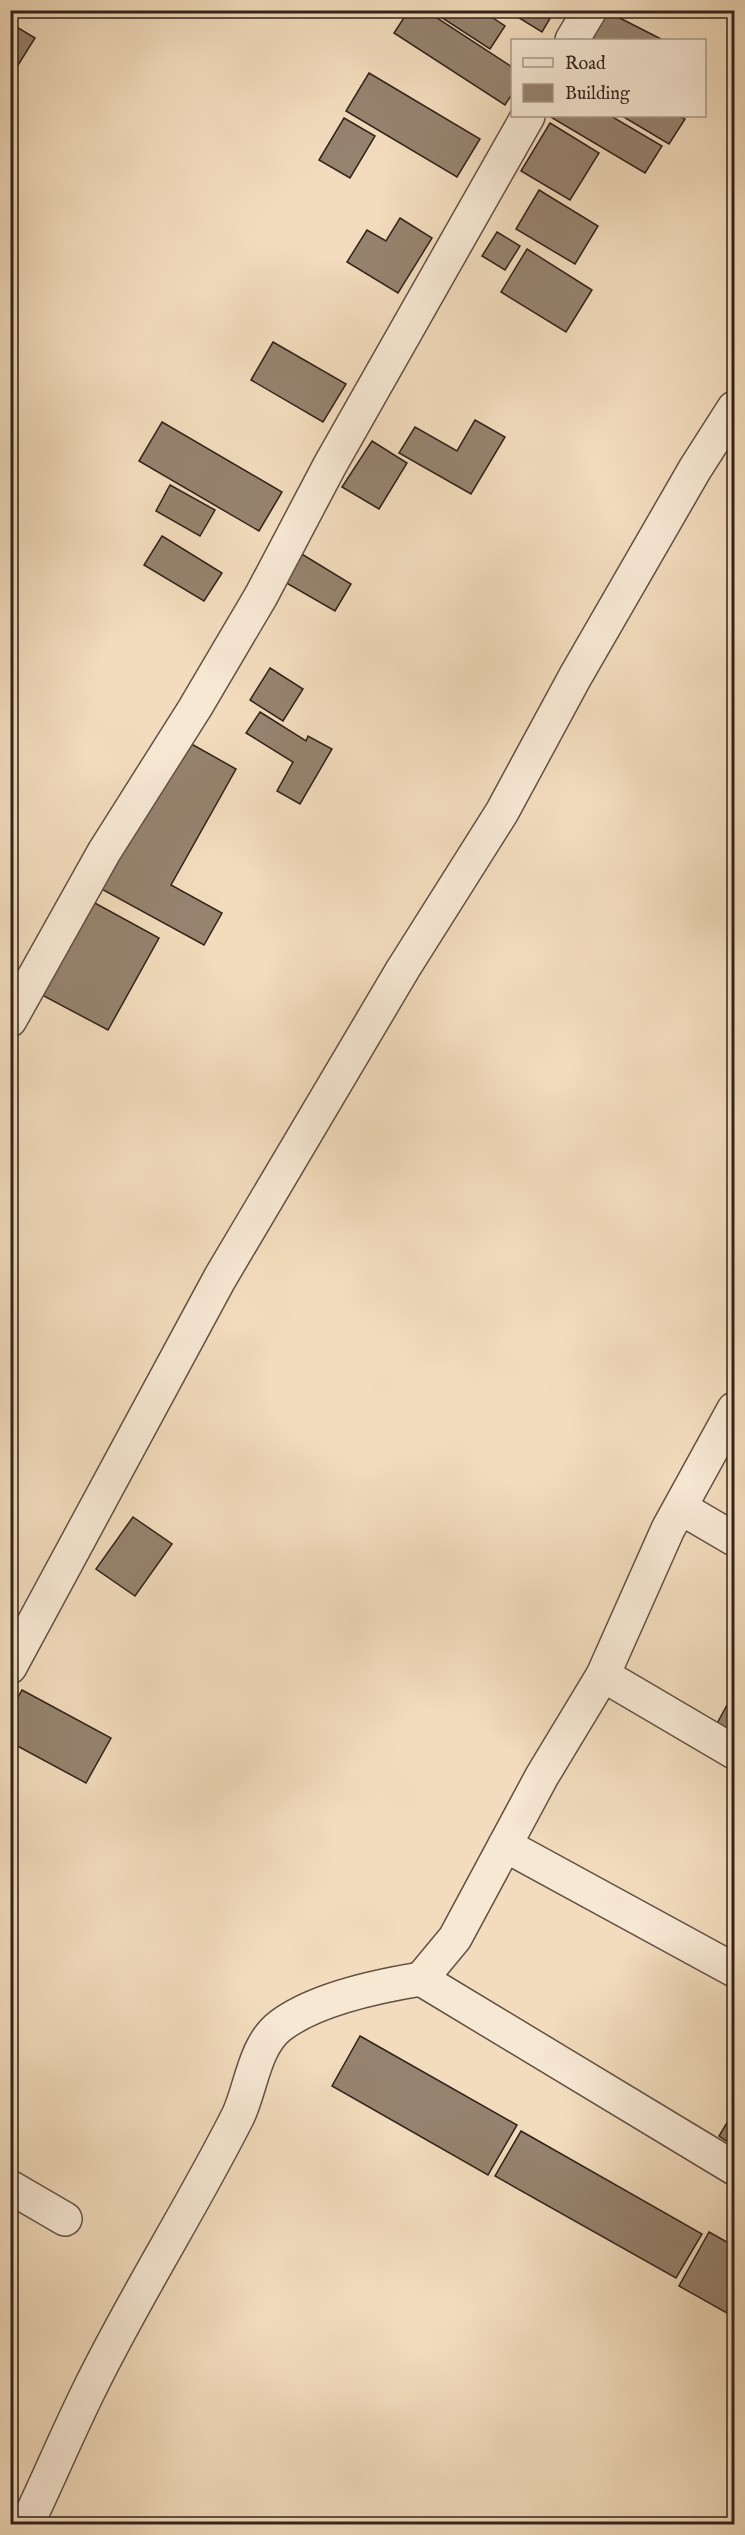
<svg xmlns="http://www.w3.org/2000/svg" width="745" height="2535" viewBox="0 0 745 2535" font-family="'IM FELL English',serif">
<style>
.building{fill:#96836f;stroke:#32221a;stroke-width:1.5}
.lines{fill:none;stroke-linecap:round;stroke-linejoin:round}
.minor-casing{stroke:#625043;stroke-width:36}
.minor{stroke:#f7e8d4;stroke-width:33}
</style>
<rect width="100%" height="100%" fill="#f2dcbd"/>
<filter id="stains"><feTurbulence type="fractalNoise" baseFrequency=".00333" numOctaves="4"/><feColorMatrix values="0 0 0 0 .2 0 0 0 0 .09 0 0 0 0 .02 0 0 0 .5 -.17"/></filter>
<radialGradient id="worn" r=".72"><stop offset=".6" stop-color="#630" stop-opacity="0"/><stop offset="1" stop-color="#630" stop-opacity=".3"/></radialGradient>
<!-- building -->
<g class="building">
<path d="M 409,10 L 425,10 L 512,67 L 512,94 L 505,105 L 394,33 Z"/>
<path d="M 430,10 L 481,10 L 505,26 L 490,49 Z"/>
<path d="M 506,10 L 555,10 L 542,32 Z"/>
<path d="M 604,10 L 663,40 L 597,40 L 583,34 Z"/>
<path d="M 10,23 L 35,38 L 10,78 Z"/>
<path d="M 369,73 L 480,139 L 457,177 L 346,111 Z"/>
<path d="M 549,116 L 611,116 L 662,146 L 645,173 Z"/>
<path d="M 622,116 L 679,116 L 685,119 L 669,144 Z"/>
<path d="M 344,118 L 375,136 L 350,178 L 319,160 Z"/>
<path d="M 550,123 L 599,153 L 570,200 L 521,171 Z"/>
<path d="M 539,190 L 598,226 L 575,264 L 516,229 Z"/>
<path d="M 400,218 L 432,238 L 398,293 L 347,262 L 367,230 L 386,241 Z"/>
<path d="M 497,232 L 520,246 L 505,270 L 482,256 Z"/>
<path d="M 527,249 L 592,290 L 566,332 L 501,292 Z"/>
<path d="M 273,342 L 346,384 L 323,422 L 251,380 Z"/>
<path d="M 475,420 L 505,437 L 471,494 L 399,453 L 415,427 L 457,451 Z"/>
<path d="M 162,422 L 282,492 L 259,531 L 139,461 Z"/>
<path d="M 372,441 L 407,463 L 379,509 L 342,487 Z"/>
<path d="M 170,485 L 215,510 L 200,536 L 156,511 Z"/>
<path d="M 162,536 L 222,573 L 204,601 L 144,565 Z"/>
<path d="M 300,553 L 351,584 L 335,611 L 283,581 Z"/>
<path d="M 270,668 L 303,689 L 283,721 L 250,700 Z"/>
<path d="M 260,712 L 306,741 L 308,736 L 332,749 L 300,804 L 277,791 L 293,762 L 246,733 Z"/>
<path d="M 179,737 L 236,769 L 171,885 L 222,913 L 204,945 L 96,886 Z"/>
<path d="M 93,902 L 159,938 L 108,1030 L 42,995 Z"/>
<path d="M 133,1517 L 172,1544 L 135,1596 L 96,1569 Z"/>
<path d="M 22,1690 L 111,1738 L 86,1783 L 10,1742 L 10,1711 Z"/>
<path d="M 734,1692 L 734,1743 L 713,1731 Z"/>
<path d="M 360,2036 L 517,2125 L 488,2175 L 332,2086 Z"/>
<path d="M 734,2111 L 734,2146 L 719,2136 Z"/>
<path d="M 521,2131 L 702,2234 L 676,2278 L 495,2176 Z"/>
<path d="M 709,2232 L 734,2246 L 734,2317 L 679,2286 Z"/>
</g>
<g class="lines">
<!-- minor casing -->
<g class="minor-casing">
<g id="minor">
<path d="M 572,40 L 590,10"/>
<path d="M 10,1020 L 104,852 L 195,708 L 261,596 L 330,465 L 528,116"/>
<path d="M 681,1508 L 734,1539"/>
<path d="M 10,1667 L 220,1278 L 403,969 L 502,812 L 575,677 L 695,469 L 734,408"/>
<path d="M 603,1675 L 734,1752"/>
<path d="M 505,1845 L 734,1970"/>
<path d="M 421,1979 L 455,1938 L 542,1776 L 603,1675 L 668,1529 L 734,1409"/>
<path d="M 10,2187 L 65,2219"/>
<path d="M 27,2524 C 49,2478 69,2430 92,2384 C 137,2293 192,2207 238,2116 C 251,2089 254,2046 280,2026 C 315,1999 378,1986 421,1979 L 734,2168"/>
</g>
</g>
<!-- minor -->
<use href="#minor" class="minor"/>
</g>
<!-- margin -->
<rect width="745" height="2535" fill="none" stroke="#f2dcbd" stroke-width="36"/>
<rect x="12" y="12" width="721" height="2511" fill="none" stroke="#32221a" stroke-width="3"/>
<rect x="18" y="18" width="709" height="2499" fill="none" stroke="#32221a" stroke-width="1.5"/>
<!-- legend -->
<rect x="511" y="39" width="195" height="78" fill="#f7e8d4" stroke="#a8998a" stroke-width="1.5"/>
<rect x="523" y="58" width="30" height="9" fill="#f7e8d4" stroke="#a8998a" stroke-width="1.5"/>
<text x="565" y="69" font-size="18" fill="#32221a">Road</text>
<rect x="523" y="84" width="30" height="18" fill="#96836f" stroke="#a8998a" stroke-width="1.5"/>
<text x="565" y="99" font-size="18" fill="#32221a">Building</text>
<rect width="100%" height="100%" filter="url(#stains)"/>
<rect width="100%" height="100%" fill="url(#worn)"/>
</svg>
